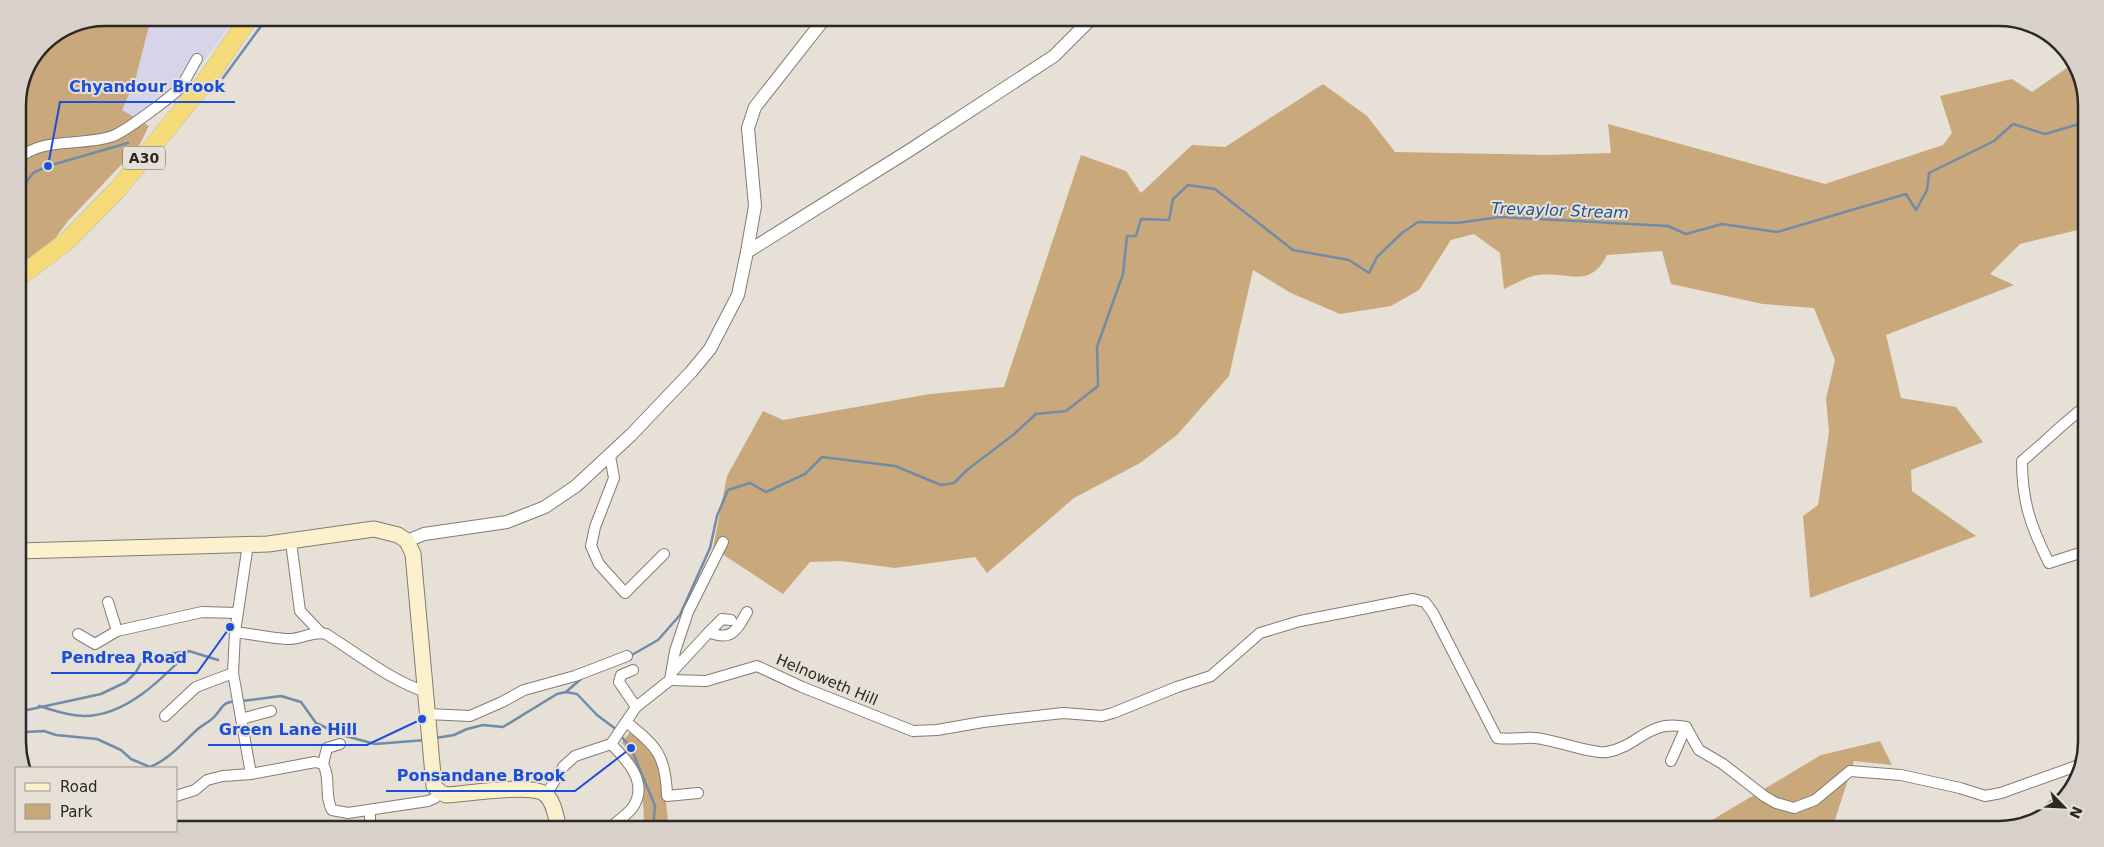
<svg xmlns="http://www.w3.org/2000/svg" width="2104" height="847" viewBox="0 0 2104 847" font-family="'DejaVu Sans',sans-serif">
<style>
.commercial{fill:#d7d4ea}
.green{fill:#c9a97b}
.lines{fill:none;stroke-linecap:round;stroke-linejoin:round}
.stream{stroke:#718ba9;stroke-width:2.5}
.minor-casing{stroke:#827c74;stroke-width:12}
.tertiary-casing{stroke:#827c74;stroke-width:14}
.secondary-casing{stroke:#827c74;stroke-width:17}
.trunk-casing{stroke:#bfbebe;stroke-width:19}
.minor{stroke:#fff;stroke-width:10}
.tertiary{stroke:#fff;stroke-width:12}
.secondary{stroke:#fbf1cc;stroke-width:15}
.trunk{stroke:#f4da78;stroke-width:18}
.labels{text-anchor:middle;stroke-width:4;stroke-linejoin:round;paint-order:stroke}
.shield{fill:#e6e0d7;stroke:#635f5a;stroke-width:1}
.shield-label{font-size:14px;font-weight:bold;fill:#2b2825}
.street-label{font-size:15px;fill:#2b2825;stroke:#e6e0d7}
.water-label{font-size:16px;font-style:italic;fill:#20548c;stroke:#e6e0d7}
.rim{fill:none;stroke:#2b2825;stroke-width:2.5}
.leader{fill:none;stroke:#1d4ed8;stroke-width:2}
.callout-dot{fill:#1d4ed8;stroke:#e6e0d7;stroke-width:2}
.callout-label{font-size:16px;text-anchor:middle;font-weight:bold;fill:#1d4ed8;stroke:#e6e0d7;stroke-width:4;stroke-linejoin:round;paint-order:stroke}
</style>
<rect width="100%" height="100%" fill="#e6e0d7"/>
<!-- commercial -->
<path class="commercial" d="M 156,18 L 235,18 L 186,86 L 145,123 L 122,110 L 135,81 L 149,26 Z"/>
<!-- green -->
<g class="green">
<path d="M 106,18 L 156,18 L 149,26 L 135,81 L 122,110 L 149,126 L 139,146 L 68,221 L 51,244 L 18,270 L 18,100 L 39,53 L 70,34 L 80,22 Z"/>
<path d="M 2074,63 L 2086,100 L 2086,228 L 2020,244 L 1990,274 L 2014,285 L 1886,335 L 1901,398 L 1956,407 L 1983,442 L 1911,470 L 1912,491 L 1976,536 L 1810,598 L 1803,516 L 1818,505 L 1829,432 L 1826,399 L 1835,360 L 1814,308 L 1763,304 L 1671,284 L 1662,251 L 1607,255 C 1590,289 1570,272 1540,275 C 1529,275 1515,284 1504,289 L 1500,253 L 1474,234 L 1451,240 L 1419,290 L 1391,306 L 1340,314 L 1291,293 L 1253,270 L 1229,376 L 1177,435 L 1140,463 L 1074,498 L 987,573 L 975,557 L 895,568 L 841,561 L 810,562 L 783,594 L 713,548 L 727,476 L 763,411 L 783,420 L 930,394 L 1004,387 L 1081,155 L 1126,171 L 1141,193 L 1192,145 L 1225,147 L 1323,84 L 1367,116 L 1395,152 L 1547,155 L 1611,153 L 1608,124 L 1825,184 L 1943,145 L 1952,133 L 1940,96 L 2012,79 L 2032,92 Z"/>
<path d="M 631,731 L 652,754 L 663,776 L 669,829 L 644,829 C 644,795 641,771 622,742 Z"/>
<path d="M 1880,741 L 1892,765 L 1854,761 L 1832,829 L 1697,829 L 1821,755 Z"/>
</g>
<g class="lines">
<!-- stream -->
<g class="stream">
<path d="M 223,78 L 267,18"/>
<path d="M 18,193 L 33,173 L 48,166 L 128,143"/>
<path d="M 630,656 L 658,640 L 680,615 L 710,548 L 717,516 L 728,490 L 750,483 L 766,492 L 805,474 L 822,457 L 895,466 L 941,485 L 954,483 L 967,470 L 1013,435 L 1036,414 L 1066,411 L 1098,386 L 1097,347 L 1123,274 L 1127,236 L 1136,236 L 1141,219 L 1169,220 L 1173,199 L 1188,185 L 1215,189 L 1293,250 L 1349,260 L 1369,273 L 1377,257 L 1402,233 L 1418,222 L 1457,223 L 1500,217 L 1668,226 L 1686,234 L 1722,224 L 1777,232 L 1906,194 L 1916,210 L 1927,190 L 1929,173 L 1994,141 L 2013,124 L 2045,134 L 2086,122"/>
<path d="M 566,692 L 582,678"/>
<path d="M 242,701 L 281,696 L 301,702 L 316,723 L 342,735 L 375,744 L 426,740"/>
<path d="M 39,706 C 53,710 68,716 84,716 C 126,716 162,679 189,651 L 218,660"/>
<path d="M 18,712 L 101,694 L 126,682 L 136,672 L 141,663 L 150,657 L 188,651"/>
<path d="M 18,724 L 25,732 L 44,731 L 56,735 L 97,739 L 121,750 L 131,759 L 150,767 C 170,759 183,742 199,728 C 204,724 211,721 215,716 C 224,706 221,703 236,701"/>
<path d="M 620,735 L 631,748 L 655,806 L 653,829"/>
<path d="M 436,738 L 454,735 L 467,729 L 483,725 L 503,727 L 557,694 L 566,692 L 577,694 L 597,715 L 617,730"/>
</g>
<!-- minor casing -->
<g class="minor-casing">
<g id="minor">
<path d="M 18,159 C 44,136 82,147 113,136 C 126,131 168,99 179,89 C 186,81 191,68 197,59"/>
<path d="M 2086,406 C 2063,423 2044,443 2022,461 C 2022,502 2031,527 2049,563 L 2086,551"/>
<path d="M 610,456 L 614,478 L 595,527 L 591,546 L 599,564 L 625,593 L 664,554"/>
<path d="M 291,542 L 300,611 L 319,631"/>
<path d="M 248,544 L 235,632 L 233,673 L 251,774"/>
<path d="M 117,631 L 202,612 L 237,613"/>
<path d="M 235,632 C 252,634 270,638 287,639 C 301,640 313,630 326,634 C 358,654 390,680 426,692"/>
<path d="M 709,632 L 722,619 L 731,620"/>
<path d="M 78,634 L 95,644 L 117,631 L 108,602"/>
<path d="M 633,670 L 621,675 L 619,682 L 636,707"/>
<path d="M 672,672 L 709,632 C 731,642 737,630 747,612"/>
<path d="M 670,680 L 706,681 L 757,666 L 802,687 L 913,731 L 937,730 L 983,722 L 1063,713 L 1102,716 L 1113,713 L 1177,687 L 1211,676 L 1260,633 L 1300,621 L 1413,599 L 1425,602 L 1433,613 L 1497,738 C 1510,740 1522,737 1535,738 C 1552,739 1595,755 1607,752 C 1640,746 1647,719 1686,727 L 1699,750 L 1723,764 L 1764,796 L 1776,803 L 1794,808 L 1815,800 L 1850,771 L 1901,775 L 1960,788 L 1985,796 L 2001,793 L 2082,764"/>
<path d="M 670,680 L 675,651 L 688,612 L 723,542"/>
<path d="M 427,714 L 470,716 L 502,702 L 524,690 L 575,676 L 627,656"/>
<path d="M 165,716 L 196,687 L 233,673"/>
<path d="M 241,719 L 271,711"/>
<path d="M 626,722 C 657,746 666,756 667,796 L 698,793"/>
<path d="M 611,744 C 627,760 649,783 633,807 C 628,814 619,820 612,826"/>
<path d="M 1671,761 L 1686,727"/>
<path d="M 323,764 L 327,748 L 340,744"/>
<path d="M 546,795 L 563,767 L 575,756 L 611,744 L 636,707 L 670,680"/>
<path d="M 176,796 L 195,790 L 207,780 L 223,776 L 251,774 L 315,762 L 323,764 C 331,778 324,796 332,810 L 348,813 L 428,801 L 435,798 L 440,792"/>
<path d="M 370,811 L 370,829"/>
<path d="M 232,829 L 232,826"/>
</g>
</g>
<!-- tertiary casing -->
<g class="tertiary-casing">
<g id="tertiary">
<path d="M 747,252 L 755,206 L 748,128 L 755,107 L 825,18"/>
<path d="M 407,541 L 424,534 L 507,522 L 545,507 L 576,486 L 631,435 L 691,372 L 710,349 L 738,295 L 747,252 L 910,150 L 1054,56 L 1092,18"/>
</g>
</g>
<!-- secondary casing -->
<g class="secondary-casing">
<path id="secondary" d="M 18,551 L 268,544 L 374,529 L 398,535 L 407,541 L 413,554 L 434,786 L 440,792 L 446,795 C 467,794 530,783 545,794 C 555,802 556,819 559,829"/>
</g>
<!-- trunk casing -->
<g class="trunk-casing">
<path id="trunk" d="M 18,278 L 67,241 L 118,189 L 205,82 L 249,18"/>
</g>
<!-- minor -->
<use href="#minor" class="minor"/>
<!-- tertiary -->
<use href="#tertiary" class="tertiary"/>
<!-- secondary -->
<use href="#secondary" class="secondary"/>
<!-- trunk -->
<use href="#trunk" class="trunk"/>
</g>
<g class="labels">
<!-- shield labels -->
<rect class="shield" x="123" y="146.5" width="42" height="23" rx="4"/>
<g class="shield-label">
<text x="144" y="163">A30</text>
</g>
<!-- street labels -->
<g class="street-label">
<text transform="translate(827 680) rotate(23)" y="5">Helnoweth Hill</text>
</g>
<!-- water labels -->
<g class="water-label">
<text transform="translate(1560 210) rotate(2)" y="6">Trevaylor Stream</text>
</g>
</g>
<!-- crop -->
<path d="M0 0H2104V847H0ZM105 26H1999A79 79 0 0 1 2078 105V742A79 79 0 0 1 1999 821H105A79 79 0 0 1 26 742V105A79 79 0 0 1 105 26Z" fill="#d7d1c9" fill-rule="evenodd"/>
<path class="rim" d="M105 26H1999A79 79 0 0 1 2078 105V742A79 79 0 0 1 1999 821H105A79 79 0 0 1 26 742V105A79 79 0 0 1 105 26Z"/>
<!-- callouts -->
<path class="leader" d="M48 166L60 102H235M230 627L197 673H51M422 719L367 745H208M631 748L575 791H386"/>
<g class="callout-dot">
<circle cx="48" cy="166" r="5"/>
<circle cx="230" cy="627" r="5"/>
<circle cx="422" cy="719" r="5"/>
<circle cx="631" cy="748" r="5"/>
</g>
<g class="callout-label">
<text x="147" y="92">Chyandour Brook</text>
<text x="124" y="663">Pendrea Road</text>
<text x="288" y="735">Green Lane Hill</text>
<text x="481" y="781">Ponsandane Brook</text>
</g>
<!-- legend -->
<rect x="15" y="767" width="162" height="65" fill="#e6e0d7" stroke="#9b9690"/>
<rect x="25" y="783" width="25" height="8" fill="#fbf1cc" stroke="#9b9690"/>
<text x="60" y="792" font-size="15" fill="#2b2825">Road</text>
<rect x="25" y="804" width="25" height="15" fill="#c9a97b" stroke="#9b9690"/>
<text x="60" y="817" font-size="15" fill="#2b2825">Park</text>
<!-- north arrow -->
<g transform="translate(2064 807) rotate(114)" stroke="#e6e0d7" stroke-width="4" paint-order="stroke">
<path d="M0-4L9 19L0 12L-9 19Z" fill="#2b2825"/>
<text y="-8" font-size="14" font-weight="bold" text-anchor="middle" fill="#2b2825">N</text>
</g>
</svg>
